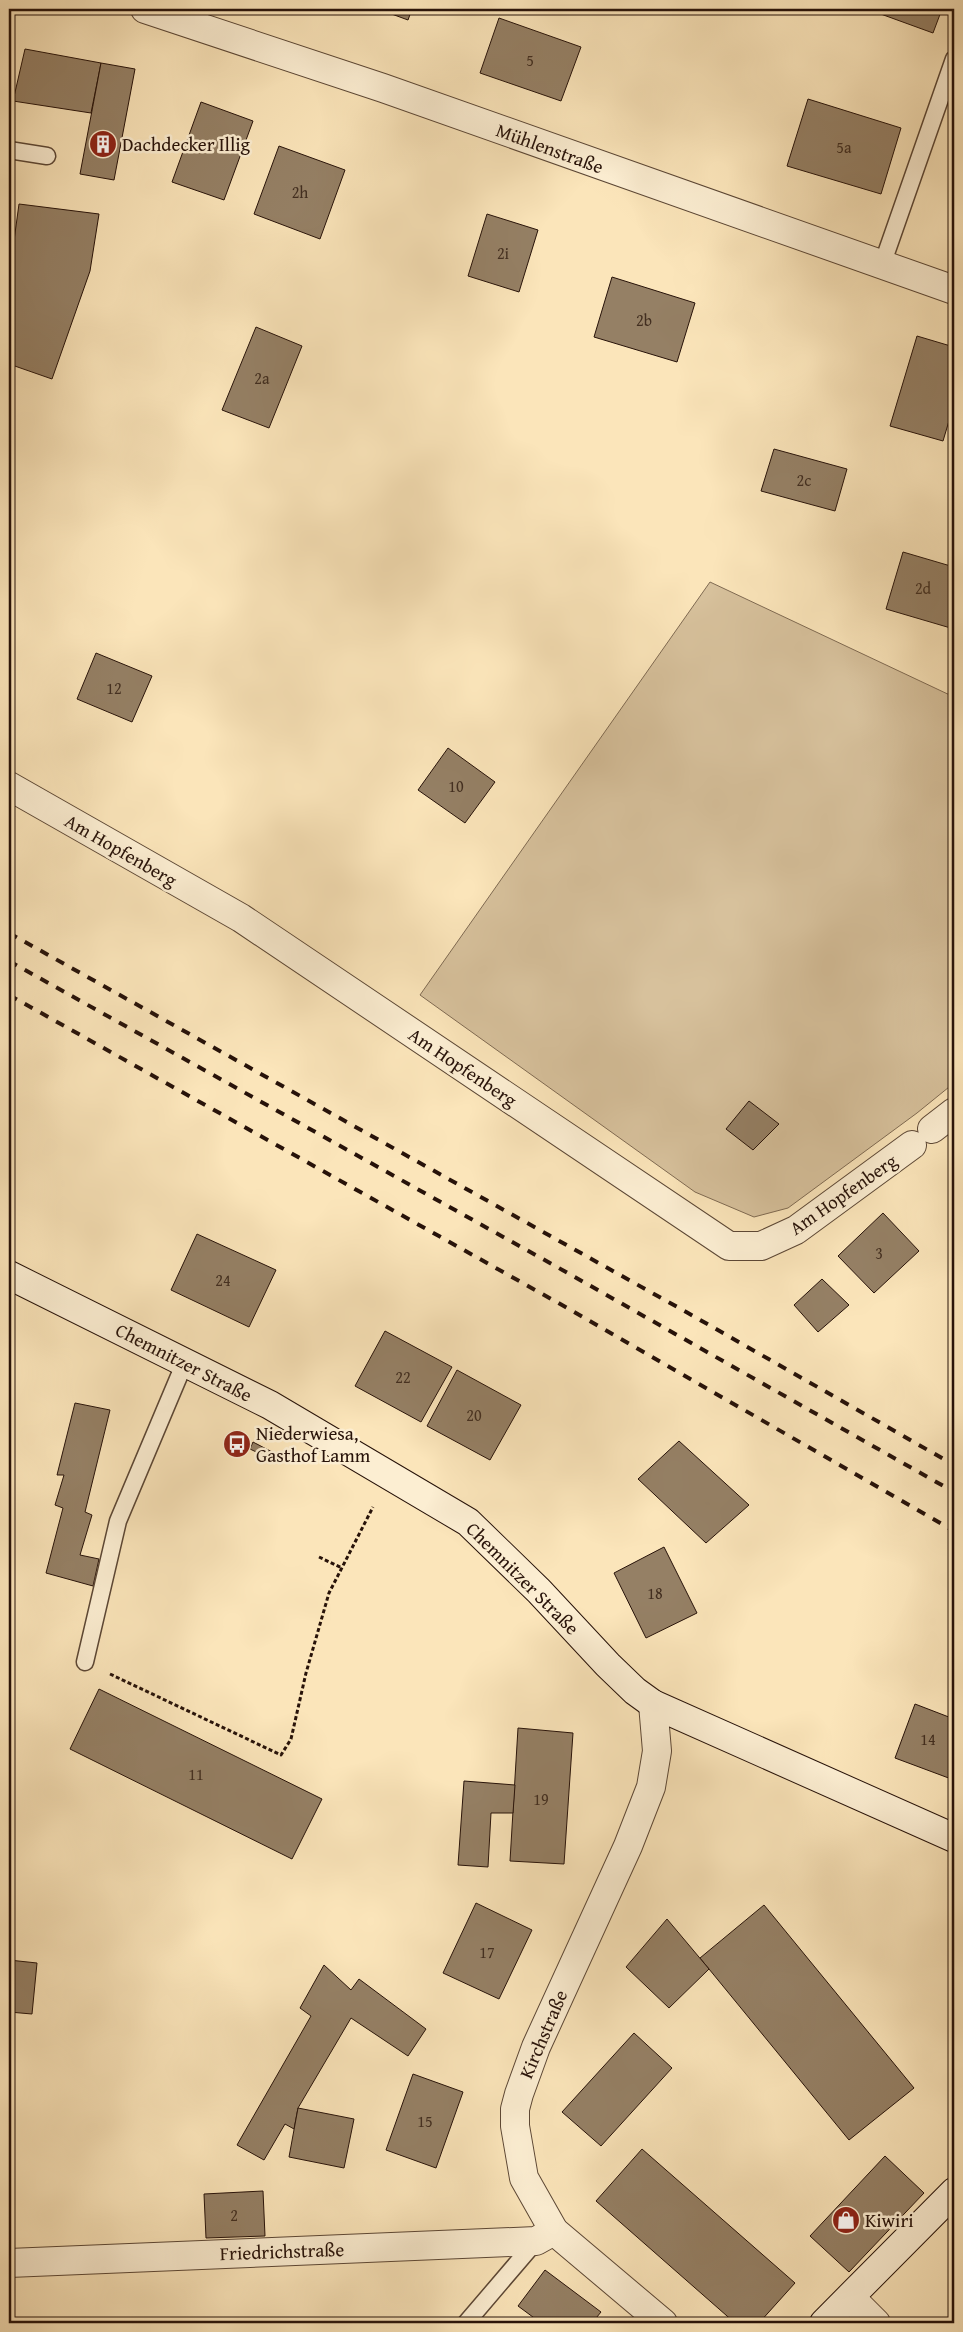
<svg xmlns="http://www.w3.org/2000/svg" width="963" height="2332" viewBox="0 0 963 2332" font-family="'Gentium Book Plus',serif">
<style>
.green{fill:#d7c19c;stroke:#7f6a52}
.building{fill:#958065;stroke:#271209}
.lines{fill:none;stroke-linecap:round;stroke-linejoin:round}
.lane-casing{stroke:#5c4735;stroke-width:19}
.street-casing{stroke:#5c4735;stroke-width:30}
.secondary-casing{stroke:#271209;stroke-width:30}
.path{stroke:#271209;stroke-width:3;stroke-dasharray:4 2.5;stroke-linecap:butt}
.lane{stroke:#fceed2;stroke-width:16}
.street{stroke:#fceed2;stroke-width:28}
.secondary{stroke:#fceed2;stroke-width:28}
.rail{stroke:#271209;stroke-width:4;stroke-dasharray:9 9;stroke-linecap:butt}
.labels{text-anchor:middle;stroke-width:5;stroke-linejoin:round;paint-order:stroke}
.number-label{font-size:16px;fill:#422e20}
.poi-label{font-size:19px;fill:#271209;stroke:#fceed2;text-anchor:start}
.street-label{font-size:19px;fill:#271209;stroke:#fceed2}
</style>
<rect width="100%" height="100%" fill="#fbe5ba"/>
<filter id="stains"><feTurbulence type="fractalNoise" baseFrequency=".004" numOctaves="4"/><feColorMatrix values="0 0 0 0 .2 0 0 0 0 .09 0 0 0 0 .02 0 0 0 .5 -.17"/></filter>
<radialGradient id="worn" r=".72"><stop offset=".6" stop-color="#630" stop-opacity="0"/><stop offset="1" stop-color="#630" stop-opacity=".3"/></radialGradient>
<!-- green -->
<path class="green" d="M 710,582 L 954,697 L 954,1083 L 917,1113 L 788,1208 L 754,1217 L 695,1192 L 420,995 Z"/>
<!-- building -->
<g class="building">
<path d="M 378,9 L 412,9 L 408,20 Z"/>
<path d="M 867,9 L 942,9 L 933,33 Z"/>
<path d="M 499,18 L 581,47 L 561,101 L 480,73 Z"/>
<path d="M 25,49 L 101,63 L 91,113 L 13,101 Z"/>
<path d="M 101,63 L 135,69 L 114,180 L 80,174 Z"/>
<path d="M 808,99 L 901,128 L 881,194 L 787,166 Z"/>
<path d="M 201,102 L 253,121 L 224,200 L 172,182 Z"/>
<path d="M 279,146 L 345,170 L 320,239 L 254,214 Z"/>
<path d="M 19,204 L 99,214 L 90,271 L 52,379 L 9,364 L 9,259 L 13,248 Z"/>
<path d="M 487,214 L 538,230 L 519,292 L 468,276 Z"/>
<path d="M 612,277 L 695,303 L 677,362 L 594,337 Z"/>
<path d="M 256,327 L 302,346 L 269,428 L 222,410 Z"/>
<path d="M 917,336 L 954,347 L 954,404 L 943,441 L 890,426 Z"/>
<path d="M 774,449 L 847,469 L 835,511 L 761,491 Z"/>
<path d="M 903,552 L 954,567 L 954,629 L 886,609 Z"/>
<path d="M 96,653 L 152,676 L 132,722 L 77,699 Z"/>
<path d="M 448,748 L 495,782 L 465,823 L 418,790 Z"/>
<path d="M 749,1101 L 779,1124 L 753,1150 L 726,1129 Z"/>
<path d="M 883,1213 L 919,1251 L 874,1293 L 838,1256 Z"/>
<path d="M 197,1234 L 276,1270 L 249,1327 L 171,1290 Z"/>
<path d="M 822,1279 L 849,1305 L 818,1332 L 794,1305 Z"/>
<path d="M 385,1331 L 452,1367 L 421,1422 L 355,1386 Z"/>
<path d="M 457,1370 L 521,1405 L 490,1460 L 427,1426 Z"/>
<path d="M 75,1403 L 110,1410 L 85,1512 L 92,1515 L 80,1555 L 99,1559 L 93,1586 L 46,1573 L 63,1508 L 55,1505 L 64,1475 L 57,1475 Z"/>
<path d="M 679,1441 L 749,1505 L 706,1543 L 638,1479 Z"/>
<path d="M 253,1442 L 276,1454 L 273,1460 L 250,1449 Z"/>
<path d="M 664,1547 L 697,1613 L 646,1638 L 614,1573 Z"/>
<path d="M 99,1689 L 322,1799 L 292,1859 L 70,1749 Z"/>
<path d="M 915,1704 L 954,1719 L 954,1780 L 895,1758 Z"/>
<path d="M 518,1728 L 573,1733 L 564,1864 L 510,1861 Z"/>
<path d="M 464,1781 L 515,1785 L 513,1813 L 491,1813 L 488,1867 L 458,1865 Z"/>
<path d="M 476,1903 L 532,1930 L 499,1999 L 443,1973 Z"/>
<path d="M 764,1905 L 914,2088 L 849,2140 L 700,1958 Z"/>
<path d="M 667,1919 L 709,1969 L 669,2008 L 626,1967 Z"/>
<path d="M 9,1960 L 37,1963 L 32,2014 L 9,2012 Z"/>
<path d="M 324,1965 L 351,1990 L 359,1979 L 426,2029 L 408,2056 L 351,2018 L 298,2108 L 294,2129 L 285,2124 L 264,2160 L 237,2145 L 311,2016 L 300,2008 Z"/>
<path d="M 634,2033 L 672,2068 L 601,2146 L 562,2112 Z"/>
<path d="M 413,2074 L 463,2092 L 436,2168 L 386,2150 Z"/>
<path d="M 298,2108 L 354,2119 L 344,2168 L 289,2157 Z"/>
<path d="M 642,2149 L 795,2283 L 759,2323 L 735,2323 L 596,2201 Z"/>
<path d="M 885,2156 L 924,2193 L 849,2272 L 810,2236 Z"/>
<path d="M 263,2191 L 265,2236 L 206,2238 L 204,2194 Z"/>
<path d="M 545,2270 L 601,2312 L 592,2323 L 541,2323 L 518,2306 Z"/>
</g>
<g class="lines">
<!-- lane casing -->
<g class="lane-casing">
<g id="lane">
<path d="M 9,150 L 47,156"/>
<path d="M 882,265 L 954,59"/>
<path d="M 85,1662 L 118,1521 L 185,1362"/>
<path d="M 466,2323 L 536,2241"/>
</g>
</g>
<!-- street casing -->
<g class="street-casing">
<g id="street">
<path d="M 145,9 L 383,88 L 954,290"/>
<path d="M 9,786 L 241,918 L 729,1246 L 761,1246 L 796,1230 L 912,1145"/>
<path d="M 932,1129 L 954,1112"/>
<path d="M 653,1704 L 657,1751 L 651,1787 L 628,1846 L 536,2047 L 519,2094 L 515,2109 L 515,2126 L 524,2178 L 554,2231 L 663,2323"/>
<path d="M 9,2263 L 536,2241 L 554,2231"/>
<path d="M 851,2298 L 876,2323"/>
</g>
</g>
<!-- secondary casing -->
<g class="secondary-casing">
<g id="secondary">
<path d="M 9,1275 L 270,1405 L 468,1522 L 539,1591 L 608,1665 L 635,1691 L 653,1704 L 954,1838"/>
<path d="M 824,2323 L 954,2192"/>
</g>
</g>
<!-- path -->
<g class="path">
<path d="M 319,1557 L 342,1568"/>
<path d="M 110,1674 L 281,1755 L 291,1739 L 306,1673 L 329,1593 L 373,1507"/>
</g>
<!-- lane -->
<use href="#lane" class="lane"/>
<!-- street -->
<use href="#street" class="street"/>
<!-- secondary -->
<use href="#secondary" class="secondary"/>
<!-- rail -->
<g class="rail">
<path d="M 9,933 L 688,1313 L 954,1465"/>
<path d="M 9,961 L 566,1272 L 954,1492"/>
<path d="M 9,995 L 569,1309 L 954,1531"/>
</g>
</g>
<!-- icons -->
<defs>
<g id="building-disc" transform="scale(1.4375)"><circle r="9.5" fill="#8f2418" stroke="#fceed2"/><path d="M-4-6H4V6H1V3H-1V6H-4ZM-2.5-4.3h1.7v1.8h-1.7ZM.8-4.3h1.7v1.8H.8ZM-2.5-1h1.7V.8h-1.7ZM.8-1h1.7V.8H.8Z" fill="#fff"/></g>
<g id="bus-disc" transform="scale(1.4375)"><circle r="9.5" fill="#8f2418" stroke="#fceed2"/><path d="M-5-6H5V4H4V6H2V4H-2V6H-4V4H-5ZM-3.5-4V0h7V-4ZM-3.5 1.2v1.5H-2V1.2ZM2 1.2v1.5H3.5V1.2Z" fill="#fff"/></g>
<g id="shop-disc" transform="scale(1.4375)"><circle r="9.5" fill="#8f2418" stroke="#fceed2"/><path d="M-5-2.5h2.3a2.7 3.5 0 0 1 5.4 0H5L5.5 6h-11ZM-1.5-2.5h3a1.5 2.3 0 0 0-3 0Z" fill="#fff"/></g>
</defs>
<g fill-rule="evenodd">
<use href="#building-disc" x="103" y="144"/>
<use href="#bus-disc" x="237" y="1444"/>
<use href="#shop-disc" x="846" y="2220"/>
</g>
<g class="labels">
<!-- number labels -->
<g class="number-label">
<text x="530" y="66">5</text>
<text x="844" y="153">5a</text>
<text x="300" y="198">2h</text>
<text x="503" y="259">2i</text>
<text x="644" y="326">2b</text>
<text x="262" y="384">2a</text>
<text x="804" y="486">2c</text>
<text x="923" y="594">2d</text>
<text x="114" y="694">12</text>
<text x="456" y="792">10</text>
<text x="879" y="1259">3</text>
<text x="223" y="1286">24</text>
<text x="403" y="1383">22</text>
<text x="474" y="1421">20</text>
<text x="655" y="1599">18</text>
<text x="928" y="1745">14</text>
<text x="196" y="1780">11</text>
<text x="541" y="1805">19</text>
<text x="487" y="1958">17</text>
<text x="425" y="2127">15</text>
<text x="234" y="2221">2</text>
</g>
<!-- poi labels -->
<g class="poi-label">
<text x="122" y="151">Dachdecker Illig</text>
<text x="256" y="1440">Niederwiesa,<tspan x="256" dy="22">Gasthof Lamm</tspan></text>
<text x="865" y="2227">Kiwiri</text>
</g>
<!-- street labels -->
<g class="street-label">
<text transform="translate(550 148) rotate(20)" y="7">Mühlenstraße</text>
<text transform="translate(121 850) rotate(30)" y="7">Am Hopfenberg</text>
<text transform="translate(463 1067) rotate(34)" y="7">Am Hopfenberg</text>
<text transform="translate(843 1194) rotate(-35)" y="7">Am Hopfenberg</text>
<text transform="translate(184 1362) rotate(27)" y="7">Chemnitzer Straße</text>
<text transform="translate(523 1578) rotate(45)" y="7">Chemnitzer Straße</text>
<text transform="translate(543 2034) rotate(-67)" y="7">Kirchstraße</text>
<text transform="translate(282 2251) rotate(-2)" y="7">Friedrichstraße</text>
</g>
</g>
<!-- margin -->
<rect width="963" height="2332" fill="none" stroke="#fbe5ba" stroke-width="30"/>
<rect x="10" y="10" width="943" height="2312" fill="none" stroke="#271209" stroke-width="2.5"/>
<rect x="15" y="15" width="933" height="2302" fill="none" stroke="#271209"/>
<rect width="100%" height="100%" filter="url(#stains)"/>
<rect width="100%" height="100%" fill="url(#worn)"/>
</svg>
